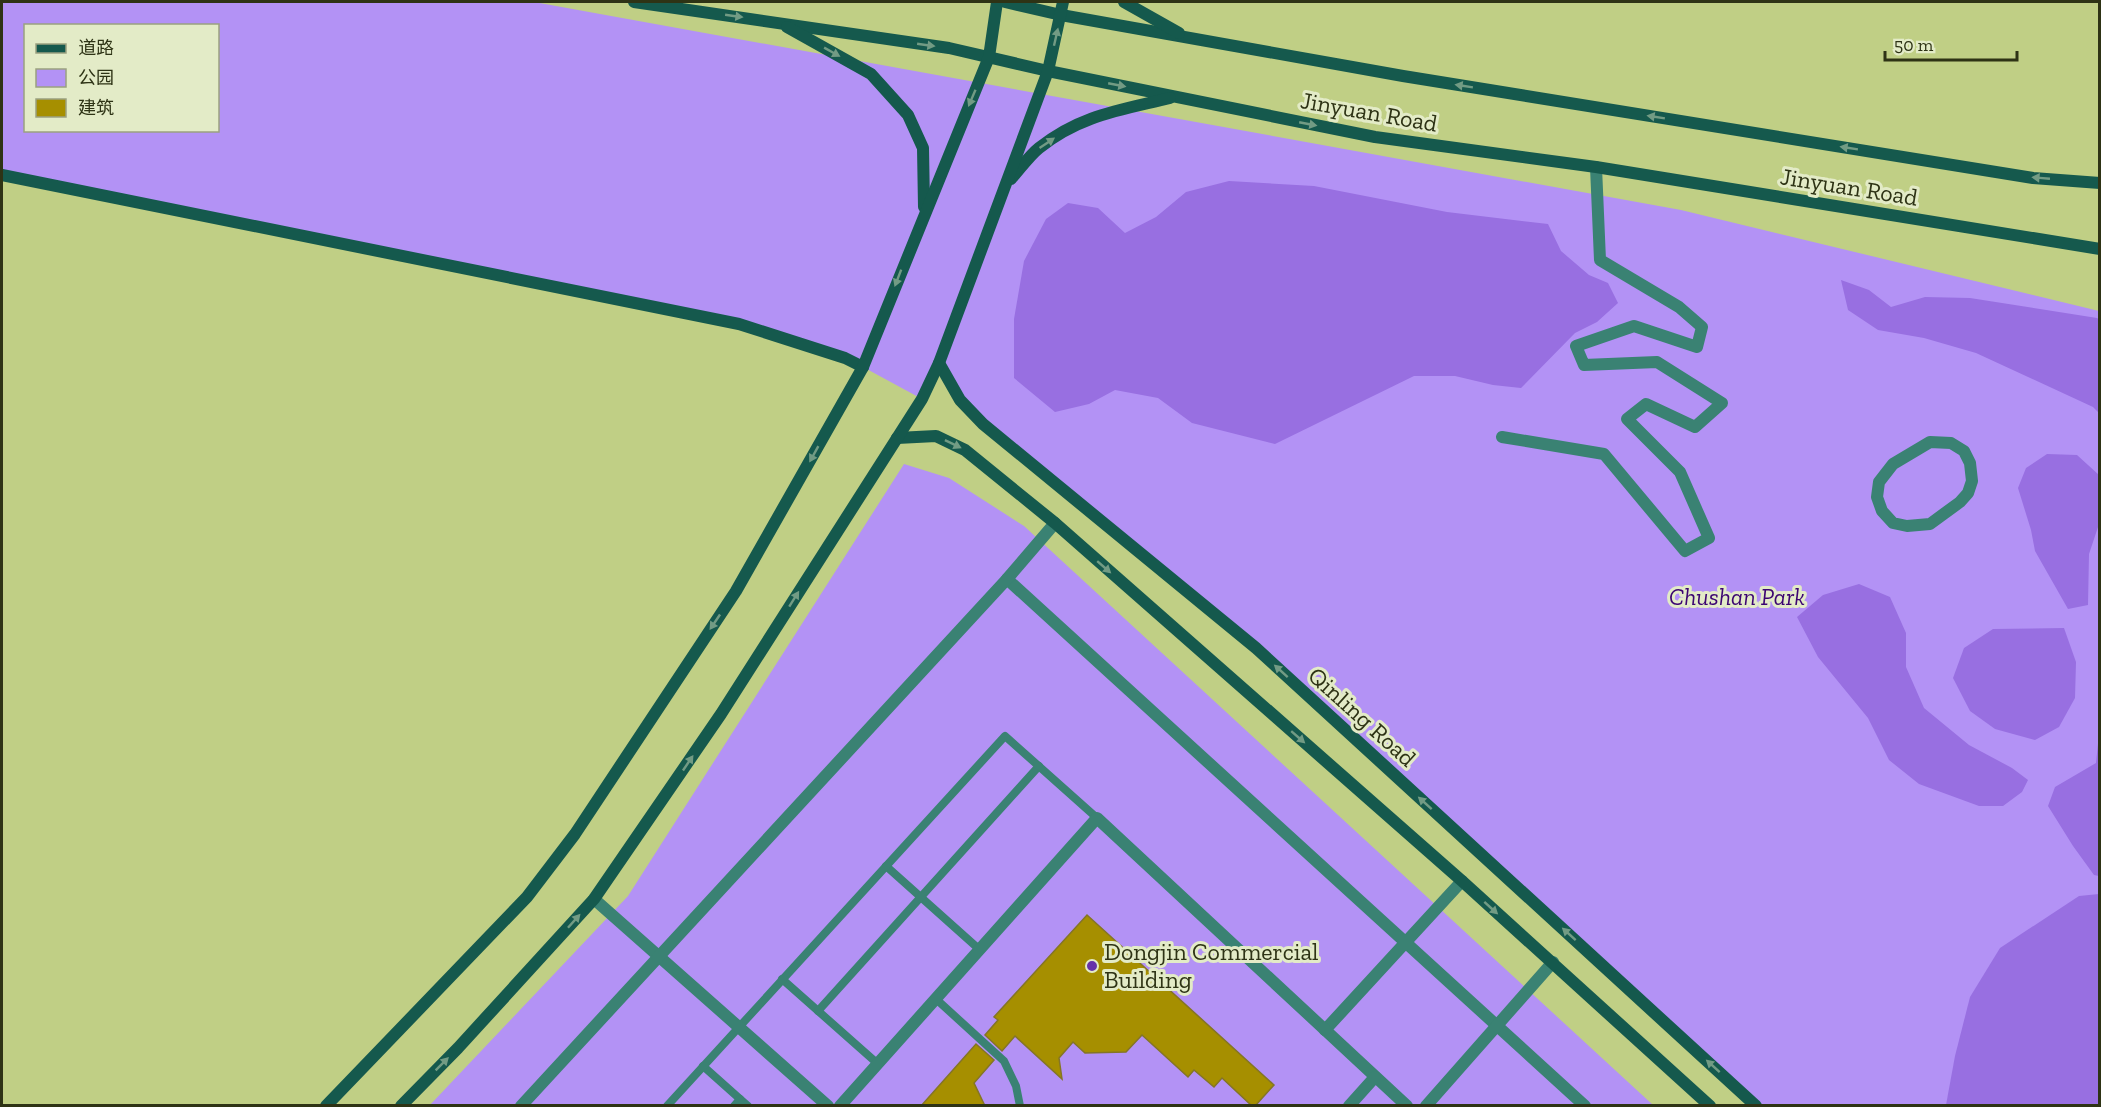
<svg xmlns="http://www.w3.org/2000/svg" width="2101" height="1107" viewBox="0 0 2101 1107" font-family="'Zilla Slab','Noto Sans SC',serif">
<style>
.green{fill:#b392f5;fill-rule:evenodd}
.forest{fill:#986fe1}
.building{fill:#a68f00;stroke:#847526;stroke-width:1.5}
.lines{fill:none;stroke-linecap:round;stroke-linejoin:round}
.lane{stroke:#3a8273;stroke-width:8}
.street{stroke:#3a8273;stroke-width:12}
.secondary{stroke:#15594d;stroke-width:12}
.oneway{fill:#729b84}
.poi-dot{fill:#6533aa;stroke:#e3ebc7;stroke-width:2}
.labels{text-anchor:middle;stroke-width:6;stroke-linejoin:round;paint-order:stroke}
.street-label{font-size:24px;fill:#2e3315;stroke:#e3ebc7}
.park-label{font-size:24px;font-style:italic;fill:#3c0572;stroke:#e3ebc7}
.poi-label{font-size:24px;fill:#2e3315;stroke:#e3ebc7;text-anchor:start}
</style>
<rect width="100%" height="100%" fill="#c0cf85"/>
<!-- green -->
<g class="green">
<path d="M 2,2 L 534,2 L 1681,210 L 2099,311 L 2099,1105 L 1756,1105 L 1256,648 L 983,424 L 940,364 L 922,399 L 863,367 L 739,324 L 2,175 ZM 26,26 L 218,26 L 218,130 L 26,130 Z"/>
<path d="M 904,464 L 949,478 L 1024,526 L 1653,1105 L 429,1106 L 628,896 Z"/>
</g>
<!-- forest -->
<g class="forest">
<path d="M 1229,181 L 1314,186 L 1447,212 L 1548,224 L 1561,251 L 1589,275 L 1608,283 L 1618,303 L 1597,322 L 1575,333 L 1521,388 L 1493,385 L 1455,376 L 1414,376 L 1275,444 L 1192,423 L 1158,398 L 1115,390 L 1089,404 L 1055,412 L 1014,378 L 1014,319 L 1024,261 L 1046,219 L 1068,203 L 1098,208 L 1125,233 L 1156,217 L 1186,192 Z"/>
<path d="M 1841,280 L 1869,290 L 1891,307 L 1925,297 L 1970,298 L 2097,318 L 2100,320 L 2099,413 L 2093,407 L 1976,353 L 1924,338 L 1878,330 L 1848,310 Z"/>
<path d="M 2047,454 L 2077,455 L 2099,475 L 2099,524 L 2089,554 L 2088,605 L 2068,609 L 2035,551 L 2031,530 L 2018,488 L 2026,468 Z"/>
<path d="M 1859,584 L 1890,597 L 1906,633 L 1906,667 L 1924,708 L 1969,745 L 2012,768 L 2028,780 L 2022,792 L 2003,806 L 1979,806 L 1919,784 L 1889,760 L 1868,718 L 1818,657 L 1797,617 L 1823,595 Z"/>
<path d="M 2064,628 L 2076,662 L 2075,698 L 2059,727 L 2035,740 L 1995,729 L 1970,711 L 1953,678 L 1964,648 L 1993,629 Z"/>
<path d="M 2099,734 L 2099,876 L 2094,875 L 2073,846 L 2048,806 L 2055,787 L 2096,763 Z"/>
<path d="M 2099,894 L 2099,1105 L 1946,1105 L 1955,1056 L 1970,997 L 2000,948 L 2079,896 Z"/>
</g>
<!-- building -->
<g class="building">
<path d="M 1087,915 L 1274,1085 L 1255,1106 L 1252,1106 L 1222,1078 L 1214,1087 L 1194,1070 L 1188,1077 L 1142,1035 L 1126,1052 L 1085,1053 L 1073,1042 L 1059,1058 L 1062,1079 L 1015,1036 L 1002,1051 L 985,1035 L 998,1020 L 994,1017 Z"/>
<path d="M 976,1044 L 994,1060 L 974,1083 L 985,1106 L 921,1106 Z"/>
</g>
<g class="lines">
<!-- lane -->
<g class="lane">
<path d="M 886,866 L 980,950"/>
<path d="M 782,979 L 878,1064"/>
<path d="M 936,999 L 1004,1061 L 1016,1086 L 1020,1106"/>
<path d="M 818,1011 L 1039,766"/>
<path d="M 703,1066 L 740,1099"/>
<path d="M 667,1106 L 1005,736 L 1097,818"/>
<path d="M 734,1106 L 740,1099 L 748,1106"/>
</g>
<!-- street -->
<g class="street">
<path d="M 1502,437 L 1604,454 L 1685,551 L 1709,538 L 1680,472 L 1627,419 L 1646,404 L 1695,427 L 1722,403 L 1657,362 L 1584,365 L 1576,346 L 1634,326 L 1697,347 L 1702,327 L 1679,307 L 1600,260 L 1596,167"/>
<path d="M 1930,442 L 1951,443 L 1964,451 L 1970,463 L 1972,481 L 1968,493 L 1960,502 L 1930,524 L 1907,526 L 1893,523 L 1882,511 L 1877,497 L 1879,482 L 1893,464 Z"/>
<path d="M 1007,579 L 1585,1106"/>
<path d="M 594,899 L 828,1106"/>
<path d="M 1325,1030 L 1462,881"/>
<path d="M 521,1106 L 1007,579 L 1055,523"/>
<path d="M 840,1106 L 1097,818 L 1407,1106"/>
<path d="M 1349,1106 L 1375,1077"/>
<path d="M 1426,1106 L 1553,962"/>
</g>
<!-- secondary -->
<g class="secondary">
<path d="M 634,2 L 949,48 L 1048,71 L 1375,137 L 1596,167 L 2100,249"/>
<path d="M 1005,2 L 1061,15 L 1403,76 L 2033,178 L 2100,183"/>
<path d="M 1124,2 L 1179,33"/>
<path d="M 787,27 L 871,74 L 908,115 L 923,148 L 924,207"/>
<path d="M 2,175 L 739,324 L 845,358 L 863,367"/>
<path d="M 1011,179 C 1020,169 1029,156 1039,148 C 1080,115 1121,110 1170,98"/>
<path d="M 939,363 L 960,400 L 983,424 L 1256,648 L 1756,1106"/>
<path d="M 897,438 L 936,436 L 965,450 L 1055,523 L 1462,881 L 1710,1106"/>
<path d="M 326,1106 L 527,897 L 575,834 L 736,591 L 863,367 L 989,57 L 997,2"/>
<path d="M 401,1106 L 458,1048 L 594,899 L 721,714 L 922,399 L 939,363 L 1048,71 L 1063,2"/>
</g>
</g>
<!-- one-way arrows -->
<defs><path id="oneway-solid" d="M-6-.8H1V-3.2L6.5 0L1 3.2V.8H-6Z" transform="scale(1.5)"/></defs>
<g class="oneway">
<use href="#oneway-solid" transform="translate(734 16) rotate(8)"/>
<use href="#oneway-solid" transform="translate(1056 37) rotate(-77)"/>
<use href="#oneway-solid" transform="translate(926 45) rotate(8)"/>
<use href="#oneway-solid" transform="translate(832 52) rotate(29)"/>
<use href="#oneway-solid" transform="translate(1117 85) rotate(11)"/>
<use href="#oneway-solid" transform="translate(1464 86) rotate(-171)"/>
<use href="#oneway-solid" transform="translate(972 98) rotate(113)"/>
<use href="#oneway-solid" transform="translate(1656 117) rotate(-171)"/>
<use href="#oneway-solid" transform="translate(1308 124) rotate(11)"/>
<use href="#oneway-solid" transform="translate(1047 143) rotate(-34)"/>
<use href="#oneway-solid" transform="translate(1849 148) rotate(-171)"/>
<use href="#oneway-solid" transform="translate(2041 178) rotate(-175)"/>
<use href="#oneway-solid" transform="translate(898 278) rotate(111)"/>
<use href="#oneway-solid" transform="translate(953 444) rotate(26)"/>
<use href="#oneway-solid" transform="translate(814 454) rotate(119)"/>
<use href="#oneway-solid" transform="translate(1104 567) rotate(41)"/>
<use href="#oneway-solid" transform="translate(794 599) rotate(-58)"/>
<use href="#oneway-solid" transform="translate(715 622) rotate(124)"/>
<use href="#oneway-solid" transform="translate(1281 671) rotate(-138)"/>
<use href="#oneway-solid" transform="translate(1298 737) rotate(41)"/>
<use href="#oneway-solid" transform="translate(688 763) rotate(-56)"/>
<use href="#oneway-solid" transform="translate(1425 803) rotate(-138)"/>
<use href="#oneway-solid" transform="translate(1491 908) rotate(42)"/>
<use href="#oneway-solid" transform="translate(574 921) rotate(-48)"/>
<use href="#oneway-solid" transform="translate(1569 934) rotate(-138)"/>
<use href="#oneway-solid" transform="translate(442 1064) rotate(-45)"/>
<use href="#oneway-solid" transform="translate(1713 1066) rotate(-138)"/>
</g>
<!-- markers -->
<circle class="poi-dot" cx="1092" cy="966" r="6"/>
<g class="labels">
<!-- street labels -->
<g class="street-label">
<text transform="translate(1369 112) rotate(10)" y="8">Jinyuan Road</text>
<text transform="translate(1849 187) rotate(9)" y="8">Jinyuan Road</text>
<text transform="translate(1362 717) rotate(42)" y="8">Qinling Road</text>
</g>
<!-- park labels -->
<g class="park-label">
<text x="1737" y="605">Chushan Park</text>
</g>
<!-- poi labels -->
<g class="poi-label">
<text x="1104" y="960">Dongjin Commercial<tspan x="1104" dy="28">Building</tspan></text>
</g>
</g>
<!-- border -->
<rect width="2101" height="1107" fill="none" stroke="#2e3315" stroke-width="6"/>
<!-- legend -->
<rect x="24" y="24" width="195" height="108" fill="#e3ebc7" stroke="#9ba180" stroke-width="1.5"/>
<rect x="36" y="44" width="30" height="9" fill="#15594d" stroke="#9ba180" stroke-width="1.5"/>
<text x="78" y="54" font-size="18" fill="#2e3315">道路</text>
<rect x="36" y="69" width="30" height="18" fill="#b392f5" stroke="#9ba180" stroke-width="1.5"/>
<text x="78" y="84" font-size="18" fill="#2e3315">公园</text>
<rect x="36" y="99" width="30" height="18" fill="#a68f00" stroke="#9ba180" stroke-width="1.5"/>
<text x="78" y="114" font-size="18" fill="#2e3315">建筑</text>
<!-- scale -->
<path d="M1885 51v9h132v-9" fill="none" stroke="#2e3315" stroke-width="3"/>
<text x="1894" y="51" font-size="18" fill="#2e3315" stroke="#e3ebc7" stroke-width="4.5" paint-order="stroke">50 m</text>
</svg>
